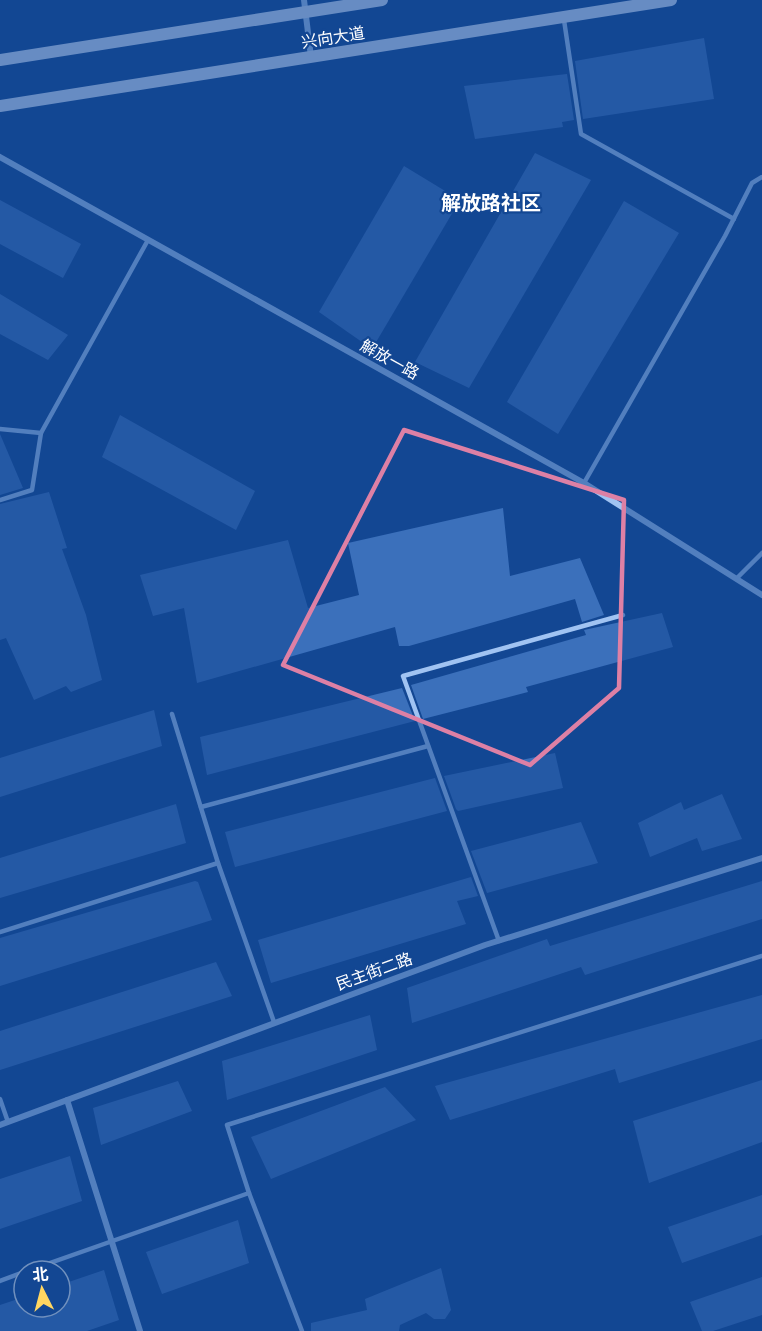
<svg xmlns="http://www.w3.org/2000/svg" width="762" height="1331" viewBox="0 0 762 1331" font-family="'Titillium Web','Noto Sans SC',sans-serif">
<style>
.building{fill:#3b70bb}
.lines{fill:none;stroke-linecap:round;stroke-linejoin:round}
.lane{stroke:#a0c3f2;stroke-width:4.5}
.street{stroke:#a0c3f2;stroke-width:6}
.secondary{stroke:#cfe1fc;stroke-width:12}
.marked{fill:none;stroke:#dd80a5;stroke-width:4.5;stroke-linejoin:round}
.labels{text-anchor:middle;stroke-width:4.5;stroke-linejoin:round;paint-order:stroke}
.street-label{font-size:16px;fill:#fff;stroke:#134793}
.quarter-label{font-size:20px;font-weight:bold;fill:#fff;stroke:#134793}
</style>
<rect width="100%" height="100%" fill="#134793"/>
<!-- building -->
<g class="building">
<path d="M 704,38 L 714,99 L 583,119 L 575,61 Z"/>
<path d="M 567,74 L 574,120 L 562,122 L 563,127 L 475,139 L 464,86 Z"/>
<path d="M 535,153 L 591,180 L 469,388 L 415,362 Z"/>
<path d="M 404,166 L 460,200 L 372,349 L 319,312 Z"/>
<path d="M 0,200 L 81,244 L 63,278 L 0,244 Z"/>
<path d="M 624,201 L 679,233 L 558,434 L 507,402 Z"/>
<path d="M 0,294 L 68,335 L 48,360 L 0,334 Z"/>
<path d="M 120,415 L 255,491 L 236,530 L 102,457 Z"/>
<path d="M 0,434 L 23,488 L 0,495 Z"/>
<path d="M 49,492 L 67,548 L 62,549 L 86,615 L 102,680 L 71,692 L 66,686 L 34,700 L 6,638 L 0,640 L 0,504 Z"/>
<path d="M 503,508 L 510,576 L 580,558 L 604,615 L 582,622 L 575,599 L 409,646 L 399,646 L 395,627 L 197,683 L 184,608 L 153,616 L 140,575 L 288,540 L 308,608 L 359,595 L 348,543 Z"/>
<path d="M 662,613 L 673,647 L 526,687 L 528,692 L 423,719 L 411,685 L 586,635 L 584,630 Z"/>
<path d="M 402,688 L 415,721 L 207,775 L 200,737 Z"/>
<path d="M 154,710 L 162,746 L 0,797 L 0,758 Z"/>
<path d="M 555,753 L 563,788 L 458,811 L 456,809 L 444,776 Z"/>
<path d="M 435,778 L 447,811 L 235,867 L 225,832 Z"/>
<path d="M 722,794 L 742,839 L 702,851 L 697,838 L 650,857 L 638,823 L 681,802 L 684,810 Z"/>
<path d="M 176,804 L 186,843 L 0,898 L 0,858 Z"/>
<path d="M 581,822 L 598,863 L 487,893 L 471,851 Z"/>
<path d="M 471,877 L 478,896 L 457,901 L 466,924 L 271,983 L 258,940 Z"/>
<path d="M 195,881 L 198,882 L 212,920 L 0,986 L 0,938 Z"/>
<path d="M 762,881 L 762,919 L 585,975 L 581,967 L 412,1023 L 407,988 L 547,939 L 550,946 Z"/>
<path d="M 216,962 L 232,996 L 0,1070 L 0,1031 Z"/>
<path d="M 762,995 L 762,1039 L 619,1083 L 615,1069 L 450,1120 L 435,1086 Z"/>
<path d="M 370,1015 L 377,1050 L 227,1100 L 222,1061 Z"/>
<path d="M 762,1080 L 762,1142 L 649,1183 L 633,1121 Z"/>
<path d="M 178,1081 L 192,1111 L 101,1145 L 93,1108 Z"/>
<path d="M 385,1087 L 416,1120 L 271,1179 L 251,1137 Z"/>
<path d="M 70,1156 L 82,1201 L 0,1229 L 0,1179 Z"/>
<path d="M 762,1195 L 762,1235 L 682,1263 L 668,1227 Z"/>
<path d="M 238,1220 L 249,1263 L 162,1294 L 146,1252 Z"/>
<path d="M 441,1268 L 451,1310 L 445,1319 L 434,1319 L 426,1313 L 400,1325 L 399,1331 L 311,1331 L 311,1323 L 367,1310 L 365,1299 Z"/>
<path d="M 104,1270 L 119,1320 L 87,1331 L 0,1331 L 0,1305 L 24,1297 L 24,1307 L 60,1307 L 60,1285 Z"/>
<path d="M 762,1277 L 762,1315 L 713,1331 L 702,1331 L 690,1302 Z"/>
</g>
<g class="lines">
<!-- lane -->
<g class="lane">
<path d="M 564,20 L 581,134 L 734,219"/>
<path d="M 0,429 L 41,433 L 148,240"/>
<path d="M 584,483 L 725,236 L 752,183 L 762,177"/>
<path d="M 0,500 L 32,490 L 41,433"/>
<path d="M 736,579 L 762,553"/>
<path d="M 172,714 L 218,863 L 274,1022"/>
<path d="M 201,807 L 428,746"/>
<path d="M 0,932 L 218,863"/>
<path d="M 499,941 L 403,676 L 623,615"/>
<path d="M 0,1099 L 8,1122"/>
<path d="M 249,1193 L 227,1125 L 762,956"/>
<path d="M 27,1271 L 249,1193 L 302,1331"/>
<path d="M 0,1281 L 24,1272"/>
</g>
<!-- street -->
<g class="street">
<path d="M 304,0 L 311,57"/>
<path d="M 0,157 L 584,483 L 762,595"/>
<path d="M 67,1100 L 140,1331"/>
<path d="M 0,1125 L 485,945 L 762,858"/>
</g>
<!-- secondary -->
<g class="secondary">
<path d="M 0,60 L 382,0"/>
<path d="M 0,106 L 671,0"/>
</g>
</g>
<!-- marked area -->
<path d="M0 0H762V1331H0ZM 404,430 L 624,500 L 619,688 L 530,765 L 283,665 Z" fill="#134793" fill-opacity=".55" fill-rule="evenodd"/>
<path class="marked" d="M 404,430 L 624,500 L 619,688 L 530,765 L 283,665 Z"/>
<g class="labels">
<!-- street labels -->
<g class="street-label">
<text transform="translate(333 37) rotate(-9)" y="6">兴向大道</text>
<text transform="translate(390 359) rotate(29)" y="6">解放一路</text>
<text transform="translate(374 971) rotate(-20)" y="6">民主街二路</text>
</g>
<!-- quarter labels -->
<g class="quarter-label">
<text x="491" y="210">解放路社区</text>
</g>
</g>
<!-- north arrow -->
<g transform="translate(42 1289) rotate(354)"><circle r="28" fill="#134793" stroke="#7191be" stroke-width="1.5"/>
<path d="M0-4.5L10 22L0 15L-10 22Z" fill="#ffd661"/>
<text y="-9" font-size="16" font-weight="bold" text-anchor="middle" fill="#ffffff">北</text>
</g>
</svg>
